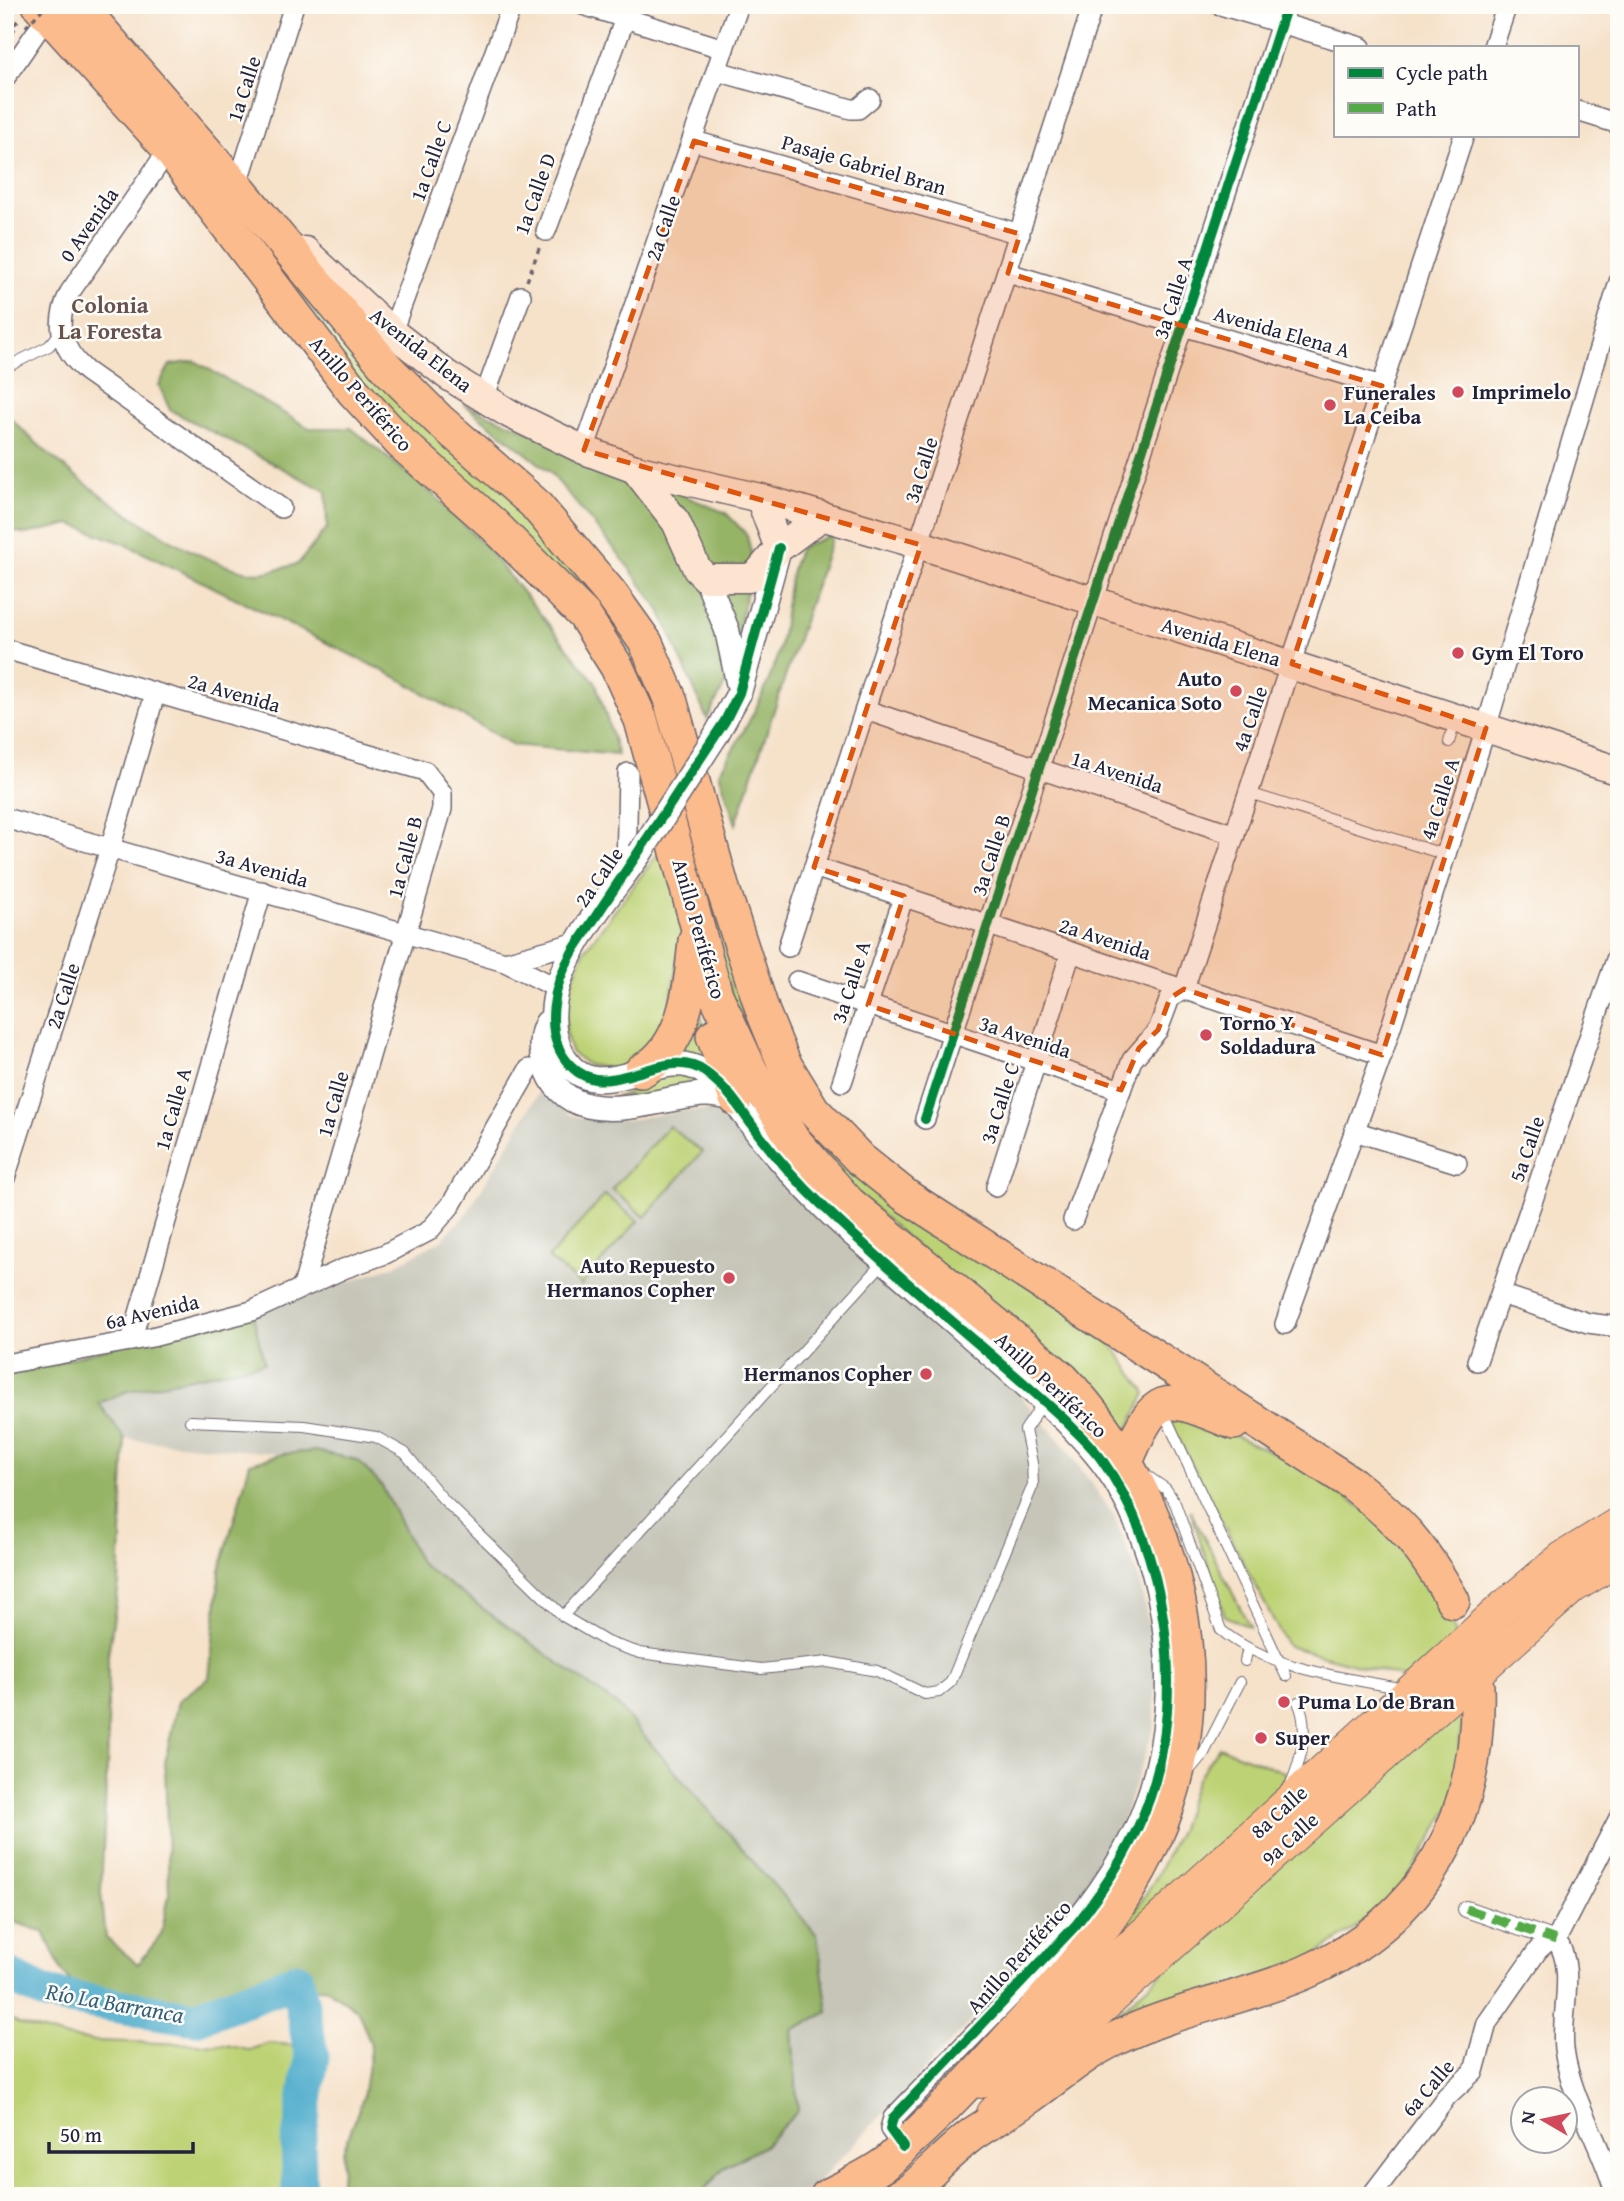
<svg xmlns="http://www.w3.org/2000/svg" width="1624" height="2201" viewBox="0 0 1624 2201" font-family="'Gentium Book Plus',serif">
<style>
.industrial{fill:#c6c5b8}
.green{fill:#bdd275;stroke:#707a58;stroke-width:2}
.forest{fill:#96b466;stroke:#5c6b50;stroke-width:2}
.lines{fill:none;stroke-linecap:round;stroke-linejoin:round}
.river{stroke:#4daccc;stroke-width:35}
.service-casing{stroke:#6c656d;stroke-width:12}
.pedestrian-casing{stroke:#6c656d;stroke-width:18}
.minor-casing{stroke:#6c656d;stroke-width:22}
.tertiary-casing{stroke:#6c656d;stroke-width:27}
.secondary-casing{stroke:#6c656d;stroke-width:31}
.primary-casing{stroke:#6c656d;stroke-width:34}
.trunk-casing{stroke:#6c656d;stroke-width:36}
.path{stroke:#6c656d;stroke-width:3.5;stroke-dasharray:5 5;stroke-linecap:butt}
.service{stroke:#fff;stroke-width:10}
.pedestrian{stroke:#fff;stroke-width:16}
.minor{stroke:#fff;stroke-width:19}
.tertiary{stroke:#fff;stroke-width:24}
.secondary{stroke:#fde4d1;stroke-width:28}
.primary{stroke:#fbbb8c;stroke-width:32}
.trunk{stroke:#fbbb8c;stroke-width:33}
.tertiary-bridge-casing{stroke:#6c656d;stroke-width:27;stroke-linecap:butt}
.path-bridge{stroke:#6c656d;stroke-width:3.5;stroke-dasharray:5 5;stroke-linecap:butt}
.tertiary-bridge{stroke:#fff;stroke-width:24}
.quiet{stroke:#53aa46;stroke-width:9;stroke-dasharray:18 9;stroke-linecap:butt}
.cycleway-casing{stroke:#fdfcf7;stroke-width:15}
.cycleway{stroke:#00873e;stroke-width:10}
.marked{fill:#de560e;fill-opacity:0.2;stroke:#de560e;stroke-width:5;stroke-dasharray:14 9;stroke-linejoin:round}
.poi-dot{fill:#d1495b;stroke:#fdfcf7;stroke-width:2.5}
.labels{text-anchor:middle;stroke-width:5;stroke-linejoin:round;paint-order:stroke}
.street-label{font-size:21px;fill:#22223b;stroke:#fdfcf7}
.poi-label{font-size:21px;font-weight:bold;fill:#22223b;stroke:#fdfcf7;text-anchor:start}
.neighbourhood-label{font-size:23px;font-weight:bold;fill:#67524f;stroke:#fdfcf7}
.water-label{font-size:23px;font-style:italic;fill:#35607c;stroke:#fdfcf7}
</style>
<rect width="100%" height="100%" fill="#fdfcf7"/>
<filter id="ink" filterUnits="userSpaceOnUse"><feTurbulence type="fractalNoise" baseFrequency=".0143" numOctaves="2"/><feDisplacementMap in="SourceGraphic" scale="14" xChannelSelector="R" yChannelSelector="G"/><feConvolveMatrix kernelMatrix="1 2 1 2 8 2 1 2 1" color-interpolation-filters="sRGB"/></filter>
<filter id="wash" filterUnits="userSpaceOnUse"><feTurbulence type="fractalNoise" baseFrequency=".00686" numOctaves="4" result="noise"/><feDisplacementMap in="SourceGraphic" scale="28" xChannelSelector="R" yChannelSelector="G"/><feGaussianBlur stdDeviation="1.57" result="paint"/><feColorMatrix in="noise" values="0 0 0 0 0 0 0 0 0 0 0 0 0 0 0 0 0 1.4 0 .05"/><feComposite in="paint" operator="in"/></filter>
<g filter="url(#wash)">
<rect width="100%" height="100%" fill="#f6e1c9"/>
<!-- industrial -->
<path class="industrial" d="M 546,1081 L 569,1114 L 586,1119 L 628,1120 L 685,1110 L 718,1111 L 747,1139 L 789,1188 L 1006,1380 L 1067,1449 L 1114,1516 L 1139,1579 L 1155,1655 L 1155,1725 L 1116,1839 L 1066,1921 L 805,2196 L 699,2196 L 725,2167 L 764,2146 L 797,2111 L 792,2030 L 618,1706 L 421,1564 L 382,1486 L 316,1451 L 283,1454 L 125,1439 L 98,1403 L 128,1391 L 264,1363 L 252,1309 L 299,1299 L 394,1266 L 441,1240 L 467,1213 Z"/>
<!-- green -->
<g class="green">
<path d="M 52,5 L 69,5 L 528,507 L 605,598 L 663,709 L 735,980 L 784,1094 L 1106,1336 L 1146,1393 L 1130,1426 L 1123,1433 L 828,1167 L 750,1050 L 624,660 L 407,440 Z"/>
<path d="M 660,851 L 684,923 L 667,1024 L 639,1058 L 615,1069 L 588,1065 L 571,1052 L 566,1034 L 566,1008 L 573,978 L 585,950 Z"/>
<path d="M 696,999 L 717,1069 L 672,1055 Z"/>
<path d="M 676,1072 L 712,1087 L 613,1098 L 626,1094 L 640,1081 Z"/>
<path d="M 669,1126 L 702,1152 L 645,1217 L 612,1189 Z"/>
<path d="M 605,1195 L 638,1221 L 581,1285 L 548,1258 Z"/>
<path d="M 1174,1409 L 1297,1463 L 1392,1529 L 1442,1595 L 1457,1638 L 1413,1680 L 1287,1646 L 1167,1417 Z"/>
<path d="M 1190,1510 L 1250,1627 L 1225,1616 Z"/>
<path d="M 1464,1698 L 1455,1798 L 1398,1897 L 1302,1965 L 1110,2020 Z"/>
<path d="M 1219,1747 L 1287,1773 L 1278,1790 L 1065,1995 L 1129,1921 L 1157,1876 L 1180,1829 L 1195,1782 Z"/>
<path d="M 5,2016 L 19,2024 L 64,2037 L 95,2041 L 226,2045 L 249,2050 L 269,2043 L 291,2045 L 310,2073 L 317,2103 L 303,2196 L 5,2196 Z"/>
</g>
<!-- forest -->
<g class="forest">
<path d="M 195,361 L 309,428 L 351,428 L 433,494 L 486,547 L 596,683 L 618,755 L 513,745 L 396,677 L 125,544 L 71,524 L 26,534 L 5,529 L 5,412 C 52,465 180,560 250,572 C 264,575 284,567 298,564 L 327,528 L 326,491 L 170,410 L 159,385 L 170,365 Z"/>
<path d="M 463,404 L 726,513 L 747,535 L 753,562 L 729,677 L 707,719 L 660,610 L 618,553 L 550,472 Z"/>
<path d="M 833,534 L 736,824 L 719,773 C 742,734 766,697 778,653 C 788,617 784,581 800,548 Z"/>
<path d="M 252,1309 L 264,1363 L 128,1391 L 99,1403 L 125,1439 L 119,1584 L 108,1655 L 108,1743 L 101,1892 L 106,1938 L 138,1964 L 161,1935 L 169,1895 L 165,1762 L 178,1701 L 209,1678 L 220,1570 L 250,1463 L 283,1454 L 316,1451 L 357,1460 L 382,1486 L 421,1564 L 618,1706 L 817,1935 L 828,2012 L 792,2030 L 798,2111 L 764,2146 L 725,2167 L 699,2196 L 340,2196 L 343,2151 L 363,2098 L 371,2044 L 358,2011 L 326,1988 L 271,1991 L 221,2008 L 162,2003 L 124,2008 L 86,1998 L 62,1972 L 44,1932 L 5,1919 L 5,1376 Z"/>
</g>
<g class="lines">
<!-- river -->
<path class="river" d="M 5,1974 L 49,1995 L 195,2018 L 297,1980 L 312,2057 L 298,2145 L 300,2196"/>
</g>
</g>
<g filter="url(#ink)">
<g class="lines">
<!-- service casing -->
<g class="service-casing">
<g id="service">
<path d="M 5,368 L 49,346 L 61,332"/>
<path d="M 1449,742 L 1455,722"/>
<path d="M 1249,793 L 1446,855"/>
<path d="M 1163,1411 L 1286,1676"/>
<path d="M 190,1421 L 304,1426 L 376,1437 L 405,1453 L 443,1499 L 563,1616 L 607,1642 L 640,1653 L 761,1669 L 828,1662 L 877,1671 L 925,1694 L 939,1692 L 951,1682 L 1033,1485 L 1032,1463 L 1025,1430 L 1045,1400"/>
<path d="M 1144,1474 L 1166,1489 L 1175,1503 L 1221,1630 C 1267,1669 1347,1678 1405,1689"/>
<path d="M 563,1616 L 885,1261"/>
<path d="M 1245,1661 L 1248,1648"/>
<path d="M 1188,1772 L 1204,1753 L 1240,1682"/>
<path d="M 1290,1786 C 1301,1761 1310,1727 1298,1702"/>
</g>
</g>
<!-- pedestrian casing -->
<g class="pedestrian-casing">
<path id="pedestrian" d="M 1466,1909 L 1556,1940"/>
</g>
<!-- minor casing -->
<g class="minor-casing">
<g id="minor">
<path d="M 583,5 L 724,49"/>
<path d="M 1220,5 L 1361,47"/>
<path d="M 1493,47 L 1507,5"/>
<path d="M 717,71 L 851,109 L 858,109 L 870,99"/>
<path d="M 5,78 L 48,15"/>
<path d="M 1577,111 L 1619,124"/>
<path d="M 694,141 L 1020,234"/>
<path d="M 169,149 L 70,292 C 54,323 60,348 86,371 L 281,508"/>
<path d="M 237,187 L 294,5"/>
<path d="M 546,231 L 630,5"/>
<path d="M 1008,273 L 1382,386"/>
<path d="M 392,332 L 512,5"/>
<path d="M 484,398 L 521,296"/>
<path d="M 584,450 L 739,5"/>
<path d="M 5,649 L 425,771 L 442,793 L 442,809 L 303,1286"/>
<path d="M 866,710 L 1235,835"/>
<path d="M 5,818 L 505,962 L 557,988"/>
<path d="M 814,867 L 1382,1055"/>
<path d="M 626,873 L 628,773"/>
<path d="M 788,947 L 1093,5"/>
<path d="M 505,962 L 578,942"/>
<path d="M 797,981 L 1121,1090"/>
<path d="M 842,1082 L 904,896"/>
<path d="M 925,1119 L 1287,5"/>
<path d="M 1354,1131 L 1457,1163"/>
<path d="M 5,1178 L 110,849 L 155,694"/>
<path d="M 996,1187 L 1071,952"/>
<path d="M 1073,1220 L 1132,1060 L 1158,1030 L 1170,998 L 1184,989 L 1464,135"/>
<path d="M 1501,1294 L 1588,1323 L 1619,1327"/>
<path d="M 1285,1324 L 1382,1055 L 1486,728 L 1619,282"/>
<path d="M 131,1341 L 262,891"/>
<path d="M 1477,1361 L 1619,951"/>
<path d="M 5,1364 L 152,1337 L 252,1311 L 343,1269 L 385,1254 L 429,1231 L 451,1205 L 529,1069"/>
<path d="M 1556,1940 C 1577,1967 1560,2015 1564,2049 C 1571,2101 1603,2146 1616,2196"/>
<path d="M 903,2147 L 890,2129 L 893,2118 L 1025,1982"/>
<path d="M 1371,2196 L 1447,2096 L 1474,2071 L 1487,2023 L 1538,1950 L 1547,1942 L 1556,1940 L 1619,1818"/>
</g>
</g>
<!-- tertiary casing -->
<g class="tertiary-casing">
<g id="tertiary">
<path d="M 706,578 L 727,630 L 738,682"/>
<path d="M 716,735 L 739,693 L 779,548"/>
<path d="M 640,853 C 604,905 527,986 562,1054 C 594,1115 659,1043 702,1071 C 729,1088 742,1113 761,1137 C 780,1160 800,1183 821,1204 C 844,1228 871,1249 896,1271 C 953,1321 1010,1370 1066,1421 C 1086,1442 1105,1462 1119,1487 C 1177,1588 1185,1727 1135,1832 C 1108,1889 1067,1935 1025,1982 L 1042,2002"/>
<path d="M 547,1023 C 539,1037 541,1054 547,1069 C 572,1133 650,1100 698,1095 C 710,1093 723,1096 735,1099"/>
</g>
</g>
<!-- secondary casing -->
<g class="secondary-casing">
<g id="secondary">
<path d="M 305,251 L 392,332 L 447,375 L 510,414 L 584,450 L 635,469 L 760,498 L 921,545 L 1619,771"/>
<path d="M 635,469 L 676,522 L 697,569 L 706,578 L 749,578 L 758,573 L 779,548 L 822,516"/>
<path d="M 760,498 L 779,548"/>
</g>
</g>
<!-- primary casing -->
<g class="primary-casing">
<g id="primary">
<path d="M 981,2082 L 1019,2053 L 1141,1936 L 1503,1607 L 1562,1558 L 1619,1523"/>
<path d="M 993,2113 L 1028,2075 L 1158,1957 L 1573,1587 L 1619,1559"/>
</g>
</g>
<!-- trunk casing -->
<g class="trunk-casing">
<g id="trunk">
<path d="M 39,5 L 169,149 L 353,391 L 401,443 L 494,525 L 584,615 L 617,667 L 641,720 L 716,995 L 751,1071 L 792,1138 L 849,1203 L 1063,1379 C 1178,1500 1225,1687 1153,1843 C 1119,1918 1064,1978 1009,2038 C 977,2073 946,2108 910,2140 C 901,2148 893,2159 883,2165 C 866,2177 846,2186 827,2196"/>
<path d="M 79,5 L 237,187 L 388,369 L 439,420 L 534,503 L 611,594 L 646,643 L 670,699 L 722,886 L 763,1012 L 784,1063 L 813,1110 L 860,1159 L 906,1196 L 1353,1484 C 1402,1523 1422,1546 1453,1601"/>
<path d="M 713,1036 L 736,1099"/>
<path d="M 641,1071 C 686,1048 691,984 695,940"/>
<path d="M 1127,1460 C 1157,1386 1166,1396 1234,1423"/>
<path d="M 900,2196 L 912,2189 C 932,2171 952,2149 974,2133 C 992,2121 1010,2111 1028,2098 C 1057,2078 1083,2054 1115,2039 C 1174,2009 1243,1999 1304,1973 C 1427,1920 1481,1815 1477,1686"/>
</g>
</g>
<!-- path -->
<g class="path">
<path d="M 15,31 L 11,27 L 20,19"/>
<path d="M 527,281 L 540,246"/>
</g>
<!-- service -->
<use href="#service" class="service"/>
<!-- pedestrian -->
<use href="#pedestrian" class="pedestrian"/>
<!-- minor -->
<use href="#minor" class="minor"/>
<!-- tertiary -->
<use href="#tertiary" class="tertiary"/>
<!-- secondary -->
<use href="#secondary" class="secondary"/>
<!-- primary -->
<use href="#primary" class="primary"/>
<!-- trunk -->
<use href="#trunk" class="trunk"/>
<!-- tertiary-bridge casing -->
<g class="tertiary-bridge-casing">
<path id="tertiary-bridge" d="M 640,853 L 716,735"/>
</g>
<!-- path-bridge -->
<path class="path-bridge" d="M 26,27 L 46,5"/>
<!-- tertiary-bridge -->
<use href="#tertiary-bridge" class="tertiary-bridge"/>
<!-- quiet -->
<path class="quiet" d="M 1466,1909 L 1556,1940"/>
<!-- cycleway casing -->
<g class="cycleway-casing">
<g id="cycleway">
<path d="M 779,548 L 739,693 L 725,721 L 573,951 C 554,983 541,1034 570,1065 C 609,1107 663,1042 705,1072 C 731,1091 741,1111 760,1136 C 779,1161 801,1185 824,1207 C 901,1282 987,1348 1066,1421 C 1078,1434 1092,1446 1102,1460 C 1167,1550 1186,1692 1150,1797 C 1134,1844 1106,1887 1076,1925 L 893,2118 L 890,2129 L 903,2147"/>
<path d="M 925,1119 L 1287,5"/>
</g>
</g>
<!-- cycleway -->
<use href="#cycleway" class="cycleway"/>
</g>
</g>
<!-- marked area -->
<path class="marked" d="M 694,141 L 1020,234 L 1008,273 L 1382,386 L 1292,664 L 1486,728 L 1382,1055 L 1184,989 L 1170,998 L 1158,1030 L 1139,1048 L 1121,1090 L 868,1005 L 904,896 L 814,867 L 921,545 L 584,450 Z"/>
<!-- markers -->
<g class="poi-dot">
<circle cx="1458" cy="392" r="7"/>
<circle cx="1330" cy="405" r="7"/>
<circle cx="1458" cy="653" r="7"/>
<circle cx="1236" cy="691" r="7"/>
<circle cx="1206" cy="1035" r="7"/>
<circle cx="729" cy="1278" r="7"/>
<circle cx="926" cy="1374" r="7"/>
<circle cx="1284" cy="1702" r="7"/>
<circle cx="1261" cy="1738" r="7"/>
</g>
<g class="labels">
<!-- street labels -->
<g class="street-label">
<text transform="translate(244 89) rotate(-72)" y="7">1a Calle</text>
<text transform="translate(431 161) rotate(-70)" y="7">1a Calle C</text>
<text transform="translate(864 165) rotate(16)" y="7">Pasaje Gabriel Bran</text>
<text transform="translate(535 194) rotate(-70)" y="7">1a Calle D</text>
<text transform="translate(89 225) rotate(-55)" y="7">0 Avenida</text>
<text transform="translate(663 228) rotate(-71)" y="7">2a Calle</text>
<text transform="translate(1173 298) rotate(-72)" y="7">3a Calle A</text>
<text transform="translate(1282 332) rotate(16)" y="7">Avenida Elena A</text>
<text transform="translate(421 350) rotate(38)" y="7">Avenida Elena</text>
<text transform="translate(361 394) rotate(49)" y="7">Anillo Periférico</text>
<text transform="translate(921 470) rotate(-72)" y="7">3a Calle</text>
<text transform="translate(1221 642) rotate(17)" y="7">Avenida Elena</text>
<text transform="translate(234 693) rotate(16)" y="7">2a Avenida</text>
<text transform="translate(1250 719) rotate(-71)" y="7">4a Calle</text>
<text transform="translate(1117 772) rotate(18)" y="7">1a Avenida</text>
<text transform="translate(1440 799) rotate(-72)" y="7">4a Calle A</text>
<text transform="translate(991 855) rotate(-72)" y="7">3a Calle B</text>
<text transform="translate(405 857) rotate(-75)" y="7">1a Calle B</text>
<text transform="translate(262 868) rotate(16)" y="7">3a Avenida</text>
<text transform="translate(599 877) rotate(-55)" y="7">2a Calle</text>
<text transform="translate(699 929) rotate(74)" y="7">Anillo Periférico</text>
<text transform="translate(1105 939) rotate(18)" y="7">2a Avenida</text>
<text transform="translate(851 982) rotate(-72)" y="7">3a Calle A</text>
<text transform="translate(63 996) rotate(-72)" y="7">2a Calle</text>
<text transform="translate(1025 1037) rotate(18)" y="7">3a Avenida</text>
<text transform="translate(1000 1103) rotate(-72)" y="7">3a Calle C</text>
<text transform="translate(333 1104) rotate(-74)" y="7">1a Calle</text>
<text transform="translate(173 1109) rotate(-74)" y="7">1a Calle A</text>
<text transform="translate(1527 1149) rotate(-71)" y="7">5a Calle</text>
<text transform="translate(152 1312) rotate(-13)" y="7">6a Avenida</text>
<text transform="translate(1051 1385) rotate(43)" y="7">Anillo Periférico</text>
<text transform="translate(1279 1812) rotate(-42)" y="7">8a Calle</text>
<text transform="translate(1290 1839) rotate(-42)" y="7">9a Calle</text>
<text transform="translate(1019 1957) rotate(-48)" y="7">Anillo Periférico</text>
<text transform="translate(1428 2088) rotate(-49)" y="7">6a Calle</text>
</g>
<!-- poi labels -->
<g class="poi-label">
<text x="1472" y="399">Imprimelo</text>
<text x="1344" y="400">Funerales<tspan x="1344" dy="24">La Ceiba</tspan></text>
<text x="1472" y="660">Gym El Toro</text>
<text x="1222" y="686" text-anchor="end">Auto<tspan x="1222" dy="24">Mecanica Soto</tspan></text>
<text x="1220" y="1030">Torno Y<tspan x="1220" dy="24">Soldadura</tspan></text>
<text x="715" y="1273" text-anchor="end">Auto Repuesto<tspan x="715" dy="24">Hermanos Copher</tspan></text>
<text x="912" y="1381" text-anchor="end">Hermanos Copher</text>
<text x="1298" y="1709">Puma Lo de Bran</text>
<text x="1275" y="1745">Super</text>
</g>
<!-- neighbourhood labels -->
<g class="neighbourhood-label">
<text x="110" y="313">Colonia<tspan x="110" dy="26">La Foresta</tspan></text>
</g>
<!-- water labels -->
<g class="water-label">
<text transform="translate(115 2003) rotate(10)" y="8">Río La Barranca</text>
</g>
</g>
<!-- margin -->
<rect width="1624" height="2201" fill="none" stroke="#fdfcf7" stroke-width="28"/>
<!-- legend -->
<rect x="1334" y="46" width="245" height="91" fill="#fdfcf7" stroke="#a5a5ac" stroke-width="2"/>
<rect x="1348" y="68" width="35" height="10" fill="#00873e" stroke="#a5a5ac" stroke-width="2"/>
<text x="1396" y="80" font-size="21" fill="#22223b">Cycle path</text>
<rect x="1348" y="103" width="35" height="10" fill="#53aa46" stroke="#a5a5ac" stroke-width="2"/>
<text x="1396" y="116" font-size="21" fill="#22223b">Path</text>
<!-- north arrow -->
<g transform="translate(1544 2120) rotate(279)"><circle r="33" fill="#fdfcf7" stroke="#a5a5ac" stroke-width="2"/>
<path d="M0-5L12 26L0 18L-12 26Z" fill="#d1495b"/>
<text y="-10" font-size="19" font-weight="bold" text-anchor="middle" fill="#22223b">N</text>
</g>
<!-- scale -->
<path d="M49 2142v10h144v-10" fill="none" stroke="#22223b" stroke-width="3.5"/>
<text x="60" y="2142" font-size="21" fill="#22223b" stroke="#fdfcf7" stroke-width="5" paint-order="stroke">50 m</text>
</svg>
